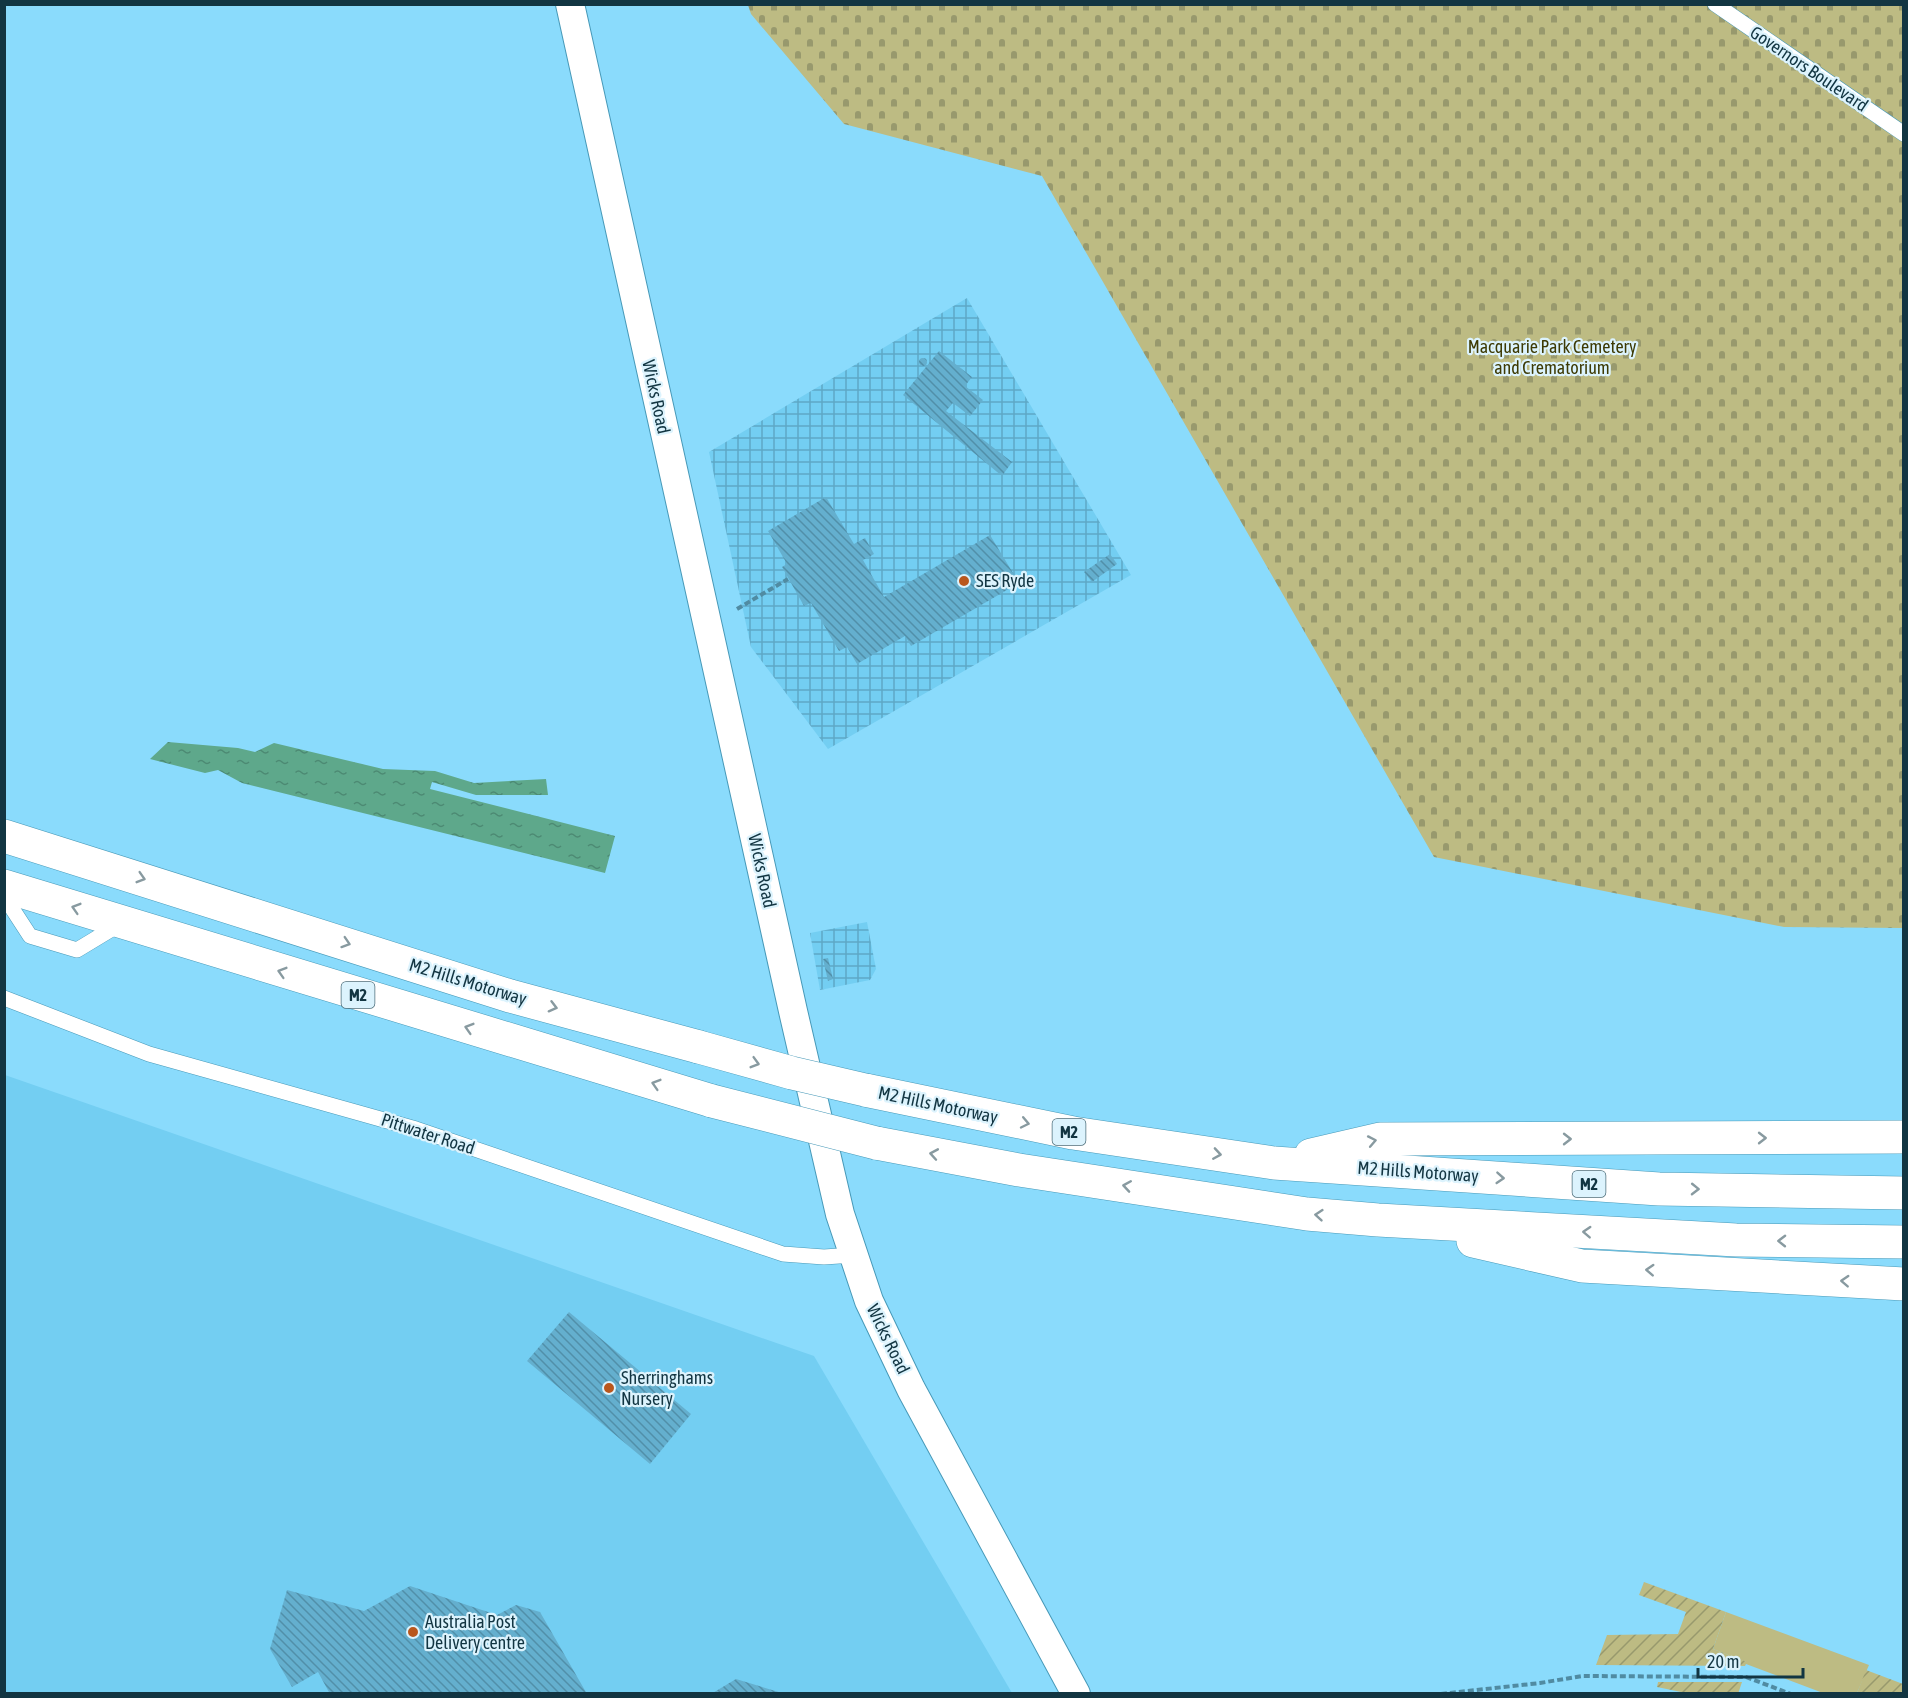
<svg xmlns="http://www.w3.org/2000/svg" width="1908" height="1698" viewBox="0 0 1908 1698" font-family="'Asap Condensed',sans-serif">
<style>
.built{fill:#73cef2}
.industrial{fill:url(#industrial-grid)}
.grass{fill:#bdbb83}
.cemetery{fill:url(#cemetery-stones)}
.garden{fill:url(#garden-furrows)}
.water{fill:url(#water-ripples)}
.building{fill:url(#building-back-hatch)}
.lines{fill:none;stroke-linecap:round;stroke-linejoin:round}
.lane-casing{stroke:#4799b8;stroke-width:16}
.street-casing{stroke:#4799b8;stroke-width:30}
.highway-casing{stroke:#4799b8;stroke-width:34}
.path{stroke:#508ba2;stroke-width:4;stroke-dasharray:6 3;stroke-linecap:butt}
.lane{stroke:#fff;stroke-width:15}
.street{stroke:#fff;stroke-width:28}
.highway{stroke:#fff;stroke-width:33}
.highway-bridge-casing{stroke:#4799b8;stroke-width:34;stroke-linecap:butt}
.highway-bridge{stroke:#fff;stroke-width:33}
.oneway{stroke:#889aa0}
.poi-dot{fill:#b9571d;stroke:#dcf3fd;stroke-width:2}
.labels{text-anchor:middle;stroke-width:4.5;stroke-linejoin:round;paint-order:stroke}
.shield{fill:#dcf3fd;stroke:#4f6e7a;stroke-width:1.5}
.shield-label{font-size:16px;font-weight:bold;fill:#123542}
.street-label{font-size:18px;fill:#123542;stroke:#dcf3fd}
.park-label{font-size:18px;fill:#3d3a04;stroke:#dcf3fd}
.poi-label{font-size:18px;fill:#123542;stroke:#dcf3fd;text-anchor:start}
</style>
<defs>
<pattern id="industrial-grid" width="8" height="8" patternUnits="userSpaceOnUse" patternTransform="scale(1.5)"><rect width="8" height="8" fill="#73cef2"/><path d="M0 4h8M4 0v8" fill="none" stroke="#5da8c6"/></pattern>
<pattern id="cemetery-stones" width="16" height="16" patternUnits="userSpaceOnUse" patternTransform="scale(1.5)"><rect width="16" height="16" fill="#bdbb83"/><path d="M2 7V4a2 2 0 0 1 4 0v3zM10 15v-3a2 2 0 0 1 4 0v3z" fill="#98996d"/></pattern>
<pattern id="garden-furrows" width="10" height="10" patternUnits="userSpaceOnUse" patternTransform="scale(1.5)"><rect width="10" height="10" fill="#bdbb83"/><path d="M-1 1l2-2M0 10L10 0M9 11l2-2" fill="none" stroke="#98996d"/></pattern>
<pattern id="water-ripples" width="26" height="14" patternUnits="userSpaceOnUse" patternTransform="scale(1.5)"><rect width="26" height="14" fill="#5ea88b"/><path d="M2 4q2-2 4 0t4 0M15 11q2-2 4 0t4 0" fill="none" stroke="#4c8a73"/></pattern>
<pattern id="building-back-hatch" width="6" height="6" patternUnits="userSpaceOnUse" patternTransform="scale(1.5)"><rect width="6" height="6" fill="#64afce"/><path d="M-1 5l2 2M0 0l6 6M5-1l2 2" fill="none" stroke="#518fa9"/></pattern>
</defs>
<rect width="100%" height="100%" fill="#8adbfc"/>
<!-- built -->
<path class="built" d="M 5,1075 L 814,1356 L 1012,1693 L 5,1694 Z"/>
<!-- industrial -->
<g class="industrial">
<path d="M 967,298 L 1131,575 L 828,749 L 751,647 L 709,452 Z"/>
<path d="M 867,922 L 876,969 L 870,980 L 820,990 L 810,933 Z"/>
</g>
<!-- grass -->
<path class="grass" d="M 1726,1612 L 1869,1665 L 1857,1693 L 1823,1693 L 1746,1664 L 1746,1662 L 1713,1649 Z"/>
<!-- cemetery -->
<path class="cemetery" d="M 748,5 L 1903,5 L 1903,928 L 1784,927 L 1434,857 L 1042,176 L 844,124 L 751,14 Z"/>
<!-- garden -->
<g class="garden">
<path d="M 1644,1582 L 1726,1612 L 1713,1649 L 1747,1662 L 1745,1666 L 1596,1665 L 1607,1635 L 1678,1634 L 1686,1612 L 1639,1595 Z"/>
<path d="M 1866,1670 L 1903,1684 L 1903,1693 L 1857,1693 Z"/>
<path d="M 1658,1682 L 1742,1682 L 1738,1694 L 1686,1693 L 1657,1687 Z"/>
</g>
<!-- water -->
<path class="water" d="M 168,742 L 238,748 L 255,752 L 274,743 L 383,769 L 435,771 L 474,783 L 546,779 L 548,795 L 476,795 L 432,782 L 430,789 L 615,836 L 605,873 L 242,783 L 218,770 L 205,773 L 150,759 Z"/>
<!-- building -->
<g class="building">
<path d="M 939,351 L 972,377 L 965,386 L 983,400 L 970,416 L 953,403 L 946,411 L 1012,462 L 1002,476 L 903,395 Z"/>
<circle cx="923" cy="362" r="4"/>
<path d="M 826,497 L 854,544 L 865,538 L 874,554 L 863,560 L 884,597 L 990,535 L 1019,583 L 911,646 L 905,636 L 857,664 L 847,647 L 839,651 L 811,603 L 804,606 L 782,567 L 787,564 L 768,531 Z"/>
<path d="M 1110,554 L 1117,564 L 1092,582 L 1084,572 Z"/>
<path d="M 828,958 L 833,979 L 828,981 L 823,959 Z"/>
<path d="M 569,1312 L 691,1414 L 650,1464 L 527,1361 Z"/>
<path d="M 410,1586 L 497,1615 L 516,1605 L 540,1612 L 587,1694 L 330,1694 L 318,1672 L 292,1687 L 270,1649 L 287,1590 L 364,1611 Z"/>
<path d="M 736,1679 L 782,1693 L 782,1694 L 711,1694 Z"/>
</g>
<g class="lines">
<!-- lane casing -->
<g class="lane-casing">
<g id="lane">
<path d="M 1715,4 L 1904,134"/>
<path d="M 4,896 L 30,936 L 77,950 L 120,924"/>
<path d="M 4,998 L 149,1054 L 416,1129 L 783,1254 L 824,1257 L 854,1255"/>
</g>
</g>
<!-- street casing -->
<g class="street-casing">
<path id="street" d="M 570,4 L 793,1011 L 840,1214 L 869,1301 L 911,1389 L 1076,1694"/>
</g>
<!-- highway casing -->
<g class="highway-casing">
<g id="highway">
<path d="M 4,836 L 510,996 L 699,1047"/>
<path d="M 4,886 L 712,1101"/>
<path d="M 865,1090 L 1073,1133 L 1274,1163 L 1659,1189 L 1904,1193"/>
<path d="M 876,1143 L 1019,1170 L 1307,1214 L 1378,1220 L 1736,1240 L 1904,1242"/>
<path d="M 1311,1155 L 1380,1139 L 1904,1137"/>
<path d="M 1473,1241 L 1582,1266 L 1904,1284"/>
</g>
</g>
<!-- path -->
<g class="path">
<path d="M 737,609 L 788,579"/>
<path d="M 1441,1694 L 1540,1683 L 1582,1676 L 1746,1677 L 1791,1694"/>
</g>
<!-- lane -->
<use href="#lane" class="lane"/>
<!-- street -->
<use href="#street" class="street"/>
<!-- highway -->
<use href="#highway" class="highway"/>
<!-- highway-bridge casing -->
<g class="highway-bridge-casing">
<g id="highway-bridge">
<path d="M 699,1047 L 792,1073 L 865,1090"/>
<path d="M 712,1101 L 876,1143"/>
</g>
</g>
<!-- highway-bridge -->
<use href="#highway-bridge" class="highway-bridge"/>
</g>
<!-- one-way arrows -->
<defs><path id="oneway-chevron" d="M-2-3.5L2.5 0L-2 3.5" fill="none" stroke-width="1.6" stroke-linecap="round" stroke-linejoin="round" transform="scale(1.5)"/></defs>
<g class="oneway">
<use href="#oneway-chevron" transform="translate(141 878) rotate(17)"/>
<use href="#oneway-chevron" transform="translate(76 908) rotate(-163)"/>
<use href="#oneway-chevron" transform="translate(346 943) rotate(18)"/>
<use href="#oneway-chevron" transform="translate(282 972) rotate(-163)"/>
<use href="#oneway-chevron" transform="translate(553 1007) rotate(15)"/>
<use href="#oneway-chevron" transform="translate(469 1028) rotate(-163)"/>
<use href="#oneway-chevron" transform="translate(755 1063) rotate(16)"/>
<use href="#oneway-chevron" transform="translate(656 1084) rotate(-163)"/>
<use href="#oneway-chevron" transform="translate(1025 1123) rotate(12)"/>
<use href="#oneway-chevron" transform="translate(1762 1138)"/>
<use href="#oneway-chevron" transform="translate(1567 1139)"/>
<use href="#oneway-chevron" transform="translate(1372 1141) rotate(-11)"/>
<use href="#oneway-chevron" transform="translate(934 1154) rotate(-170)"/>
<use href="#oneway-chevron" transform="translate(1217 1154) rotate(9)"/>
<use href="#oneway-chevron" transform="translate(1500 1178) rotate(4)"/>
<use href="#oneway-chevron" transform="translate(1127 1186) rotate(-171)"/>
<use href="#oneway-chevron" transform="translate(1695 1189) rotate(1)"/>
<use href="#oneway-chevron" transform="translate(1319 1215) rotate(-175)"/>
<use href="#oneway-chevron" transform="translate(1587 1232) rotate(-177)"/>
<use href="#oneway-chevron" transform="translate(1782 1241) rotate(-179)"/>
<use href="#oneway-chevron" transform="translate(1650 1270) rotate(-177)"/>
<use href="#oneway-chevron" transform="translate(1845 1281) rotate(-177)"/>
</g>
<!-- markers -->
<g class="poi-dot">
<circle cx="964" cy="581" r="6"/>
<circle cx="609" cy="1388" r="6"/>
<circle cx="413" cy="1632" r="6"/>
</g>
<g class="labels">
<!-- shield labels -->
<g class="shield">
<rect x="341.5" y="982" width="33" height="26" rx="4.5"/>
<rect x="1052.5" y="1119" width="33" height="26" rx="4.5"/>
<rect x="1572.5" y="1171" width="33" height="26" rx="4.5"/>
</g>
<g class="shield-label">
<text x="358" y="1001">M2</text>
<text x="1069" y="1138">M2</text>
<text x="1589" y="1190">M2</text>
</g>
<!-- street labels -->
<g class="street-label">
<text transform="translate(1809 69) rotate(34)" y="6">Governors Boulevard</text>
<text transform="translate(656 397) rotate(78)" y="6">Wicks Road</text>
<text transform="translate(762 871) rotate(78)" y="6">Wicks Road</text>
<text transform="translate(468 982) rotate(17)" y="6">M2 Hills Motorway</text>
<text transform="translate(938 1105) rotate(12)" y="6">M2 Hills Motorway</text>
<text transform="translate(428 1134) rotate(18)" y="6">Pittwater Road</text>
<text transform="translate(1418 1172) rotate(4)" y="6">M2 Hills Motorway</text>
<text transform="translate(888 1339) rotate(64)" y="6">Wicks Road</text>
</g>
<!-- park labels -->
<g class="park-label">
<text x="1552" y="353">Macquarie Park Cemetery<tspan x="1552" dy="21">and Crematorium</tspan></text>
</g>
<!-- poi labels -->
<g class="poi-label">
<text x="976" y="587">SES Ryde</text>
<text x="621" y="1384">Sherringhams<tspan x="621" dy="21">Nursery</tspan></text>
<text x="425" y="1628">Australia Post<tspan x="425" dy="21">Delivery centre</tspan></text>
</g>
</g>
<!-- border -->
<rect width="1908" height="1698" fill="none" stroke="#123542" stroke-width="12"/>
<!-- scale -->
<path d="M1698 1668v9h105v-9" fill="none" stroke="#123542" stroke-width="3"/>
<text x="1707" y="1668" font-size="18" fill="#123542" stroke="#dcf3fd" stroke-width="4.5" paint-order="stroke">20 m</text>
</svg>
